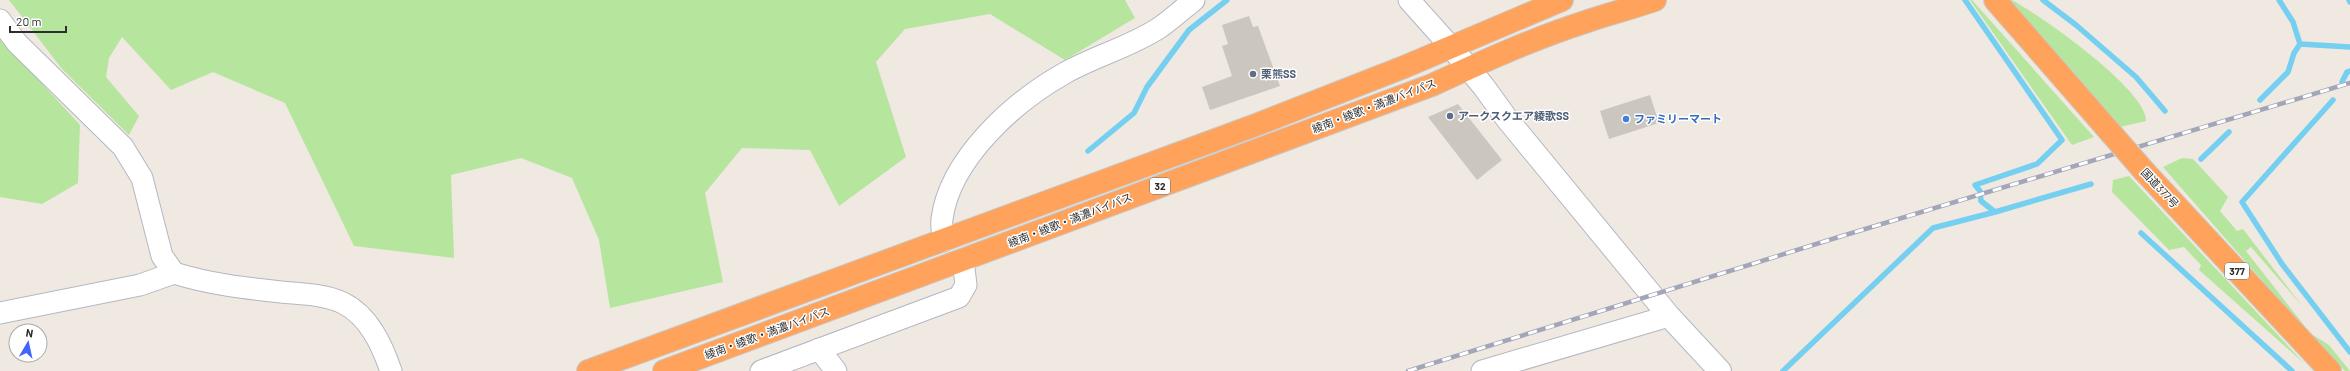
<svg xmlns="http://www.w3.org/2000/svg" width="2350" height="371" viewBox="0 0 2350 371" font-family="Barlow,'Noto Sans JP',sans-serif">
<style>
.green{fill:#b6e59e}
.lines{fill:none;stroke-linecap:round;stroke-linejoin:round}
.stream{stroke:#75cff0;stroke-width:5.5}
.building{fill:#cbc7bf}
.street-casing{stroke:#b4b7c1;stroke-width:23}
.secondary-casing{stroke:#b4b7c1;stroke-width:24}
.highway-casing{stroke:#c9c9c9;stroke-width:24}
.street{stroke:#fff;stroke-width:21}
.secondary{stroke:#fff;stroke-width:22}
.highway{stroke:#ffa35c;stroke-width:22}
.rail-casing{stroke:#a3a6b8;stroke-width:4.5}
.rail{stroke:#fff;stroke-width:3;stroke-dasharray:9;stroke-linecap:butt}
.highway-bridge-casing{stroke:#c9c9c9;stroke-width:24;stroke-linecap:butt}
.highway-bridge{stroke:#ffa35c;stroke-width:22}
.service-dot{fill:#5c6f8a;stroke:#fff;stroke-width:1.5}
.shop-dot{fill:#3f7fe0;stroke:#fff;stroke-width:1.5}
.labels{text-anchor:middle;stroke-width:3;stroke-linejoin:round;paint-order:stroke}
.shield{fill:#fff;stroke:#6d6d6d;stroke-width:1}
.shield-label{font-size:10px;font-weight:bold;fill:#2e2e2e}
.service-label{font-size:11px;font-weight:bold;fill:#4e5e75;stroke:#fff;text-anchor:start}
.street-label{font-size:11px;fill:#2e2e2e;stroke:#fff}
.shop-label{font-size:11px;font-weight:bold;fill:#366cbe;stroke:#fff;text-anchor:start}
</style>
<rect width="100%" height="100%" fill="#efe9e1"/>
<!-- green -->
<g class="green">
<path d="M 9,0 L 1125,0 L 1135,18 L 1065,60 L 990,14 L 905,29 L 876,62 L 906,157 L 839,206 L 810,150 L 742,148 L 705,193 L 723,282 L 610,308 L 599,240 L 572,178 L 521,158 L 451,175 L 454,258 L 354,246 L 285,103 L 213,72 L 171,90 L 122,37 L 109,58 L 106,77 L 139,116 L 129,135 L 62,69 Z"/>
<path d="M 1970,0 L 1972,0 L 2094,137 L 2072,145 Z"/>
<path d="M 2008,0 L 2012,0 C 2041,16 2146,89 2146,121 L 2120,127 Z"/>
<path d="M 0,38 L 80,125 L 78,183 L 42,204 L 0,197 Z"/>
<path d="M 2182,158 L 2193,159 L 2228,197 L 2220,211 L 2237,231 L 2243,229 L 2303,307 L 2251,247 L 2246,251 L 2310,333 L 2329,345 L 2350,371 L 2345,371 L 2287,309 L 2163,167 Z"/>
<path d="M 2129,176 L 2305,364 L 2199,270 L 2201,265 L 2184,247 L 2169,250 L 2112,192 L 2113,180 Z"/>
</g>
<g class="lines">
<!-- stream -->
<g class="stream">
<path d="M 1965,0 L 2062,140 L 2037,164 L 1975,185 L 1980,191 L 1981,201 L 1995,212 L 2091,184"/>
<path d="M 2043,0 L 2076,25 L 2136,77 L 2165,111"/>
<path d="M 2349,0 L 2350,2"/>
<path d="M 2300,44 L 2350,47"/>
<path d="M 2342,82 L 2347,72 L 2350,71"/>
<path d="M 2260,100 L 2288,72 L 2294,53 L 2300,44 L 2293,22 L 2279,0"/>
<path d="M 2333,100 L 2242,202 L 2282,264 L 2350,352"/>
<path d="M 1088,151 L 1134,113 L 1147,87 L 1189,30 L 1227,0"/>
<path d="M 2201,159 L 2229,132"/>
<path d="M 2141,233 L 2292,371"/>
<path d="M 1783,371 L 1933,228 L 1995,212"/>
</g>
</g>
<!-- building -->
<g class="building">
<path d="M 1249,16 L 1253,27 L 1258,26 L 1280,86 L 1210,110 L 1202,87 L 1232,76 L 1222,46 L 1228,44 L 1222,25 Z"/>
<path d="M 1650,95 L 1659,123 L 1609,139 L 1600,111 Z"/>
<path d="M 1458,104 L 1502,160 L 1477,180 L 1428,117 Z"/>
</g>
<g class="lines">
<!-- street casing -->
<g class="street-casing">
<g id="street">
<path d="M 1409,0 L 1451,47"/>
<path d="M 0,20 L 17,43 L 123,147 L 142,178 L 162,256 L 174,273 C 209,284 244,288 281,292 C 301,294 325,294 343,303 C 369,316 382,345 391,371"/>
<path d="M 943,241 C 943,234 941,226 942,219 C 950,158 1015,101 1065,73 C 1095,56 1130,47 1159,28 C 1171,20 1183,9 1194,0"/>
<path d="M 0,313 L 140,285 L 174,273"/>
<path d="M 819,349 L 836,371"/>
<path d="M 761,371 L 959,297 L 966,285 L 963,260"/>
<path d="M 1482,371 L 1669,316"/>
</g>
</g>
<!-- secondary casing -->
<g class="secondary-casing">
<path id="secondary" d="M 1451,47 L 1484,87 L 1507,119 L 1669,316 L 1720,371"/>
</g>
<!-- highway casing -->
<g class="highway-casing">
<g id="highway">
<path d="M 1995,0 L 2110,132"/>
<path d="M 2144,171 L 2330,371"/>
<path d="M 588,371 L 1253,126 L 1404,67 L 1562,0"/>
<path d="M 664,371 L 1432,85 C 1482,62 1532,39 1585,22 C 1608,14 1632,8 1655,0"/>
</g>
</g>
<!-- street -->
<use href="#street" class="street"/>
<!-- secondary -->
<use href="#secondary" class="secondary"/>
<!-- highway -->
<use href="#highway" class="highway"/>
<!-- rail casing -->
<g class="rail-casing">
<path id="rail" d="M 1408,371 L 1842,236 L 2350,83"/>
</g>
<!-- rail -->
<use href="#rail" class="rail"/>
<!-- highway-bridge casing -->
<g class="highway-bridge-casing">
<path id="highway-bridge" d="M 2110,132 L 2144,171"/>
</g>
<!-- highway-bridge -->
<use href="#highway-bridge" class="highway-bridge"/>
</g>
<!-- markers -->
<g class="service-dot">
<circle cx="1253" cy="74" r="4"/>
<circle cx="1450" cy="116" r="4"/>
</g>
<circle class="shop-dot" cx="1626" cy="119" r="4"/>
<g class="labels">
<!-- shield labels -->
<g class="shield">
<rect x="1150" y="178" width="20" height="16" rx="3"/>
<rect x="2225" y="263" width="24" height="16" rx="3"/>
</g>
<g class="shield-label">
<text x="1160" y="190">32</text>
<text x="2237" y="275">377</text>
</g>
<!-- service labels -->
<g class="service-label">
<text x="1261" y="78">栗熊SS</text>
<text x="1458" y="120">アークスクエア綾歌SS</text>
</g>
<!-- street labels -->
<g class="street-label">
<text transform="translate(1374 106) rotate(-21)" y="4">綾南・綾歌・満濃バイパス</text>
<text transform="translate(2160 188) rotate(47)" y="4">国道377号</text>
<text transform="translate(1070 220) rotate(-21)" y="4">綾南・綾歌・満濃バイパス</text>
<text transform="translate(767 333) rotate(-20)" y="4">綾南・綾歌・満濃バイパス</text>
</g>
<!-- shop labels -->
<g class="shop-label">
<text x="1634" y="123">ファミリーマート</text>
</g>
</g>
<!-- north arrow -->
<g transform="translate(28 343) rotate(9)"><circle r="19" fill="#ffffff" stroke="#ababab"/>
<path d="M0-3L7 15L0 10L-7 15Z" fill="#4264fb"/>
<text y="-6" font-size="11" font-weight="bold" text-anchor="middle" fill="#2e2e2e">N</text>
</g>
<!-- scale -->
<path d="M10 26v6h56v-6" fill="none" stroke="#2e2e2e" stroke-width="2"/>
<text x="16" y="26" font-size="12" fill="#2e2e2e" stroke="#ffffff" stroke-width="3" paint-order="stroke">20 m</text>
</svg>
